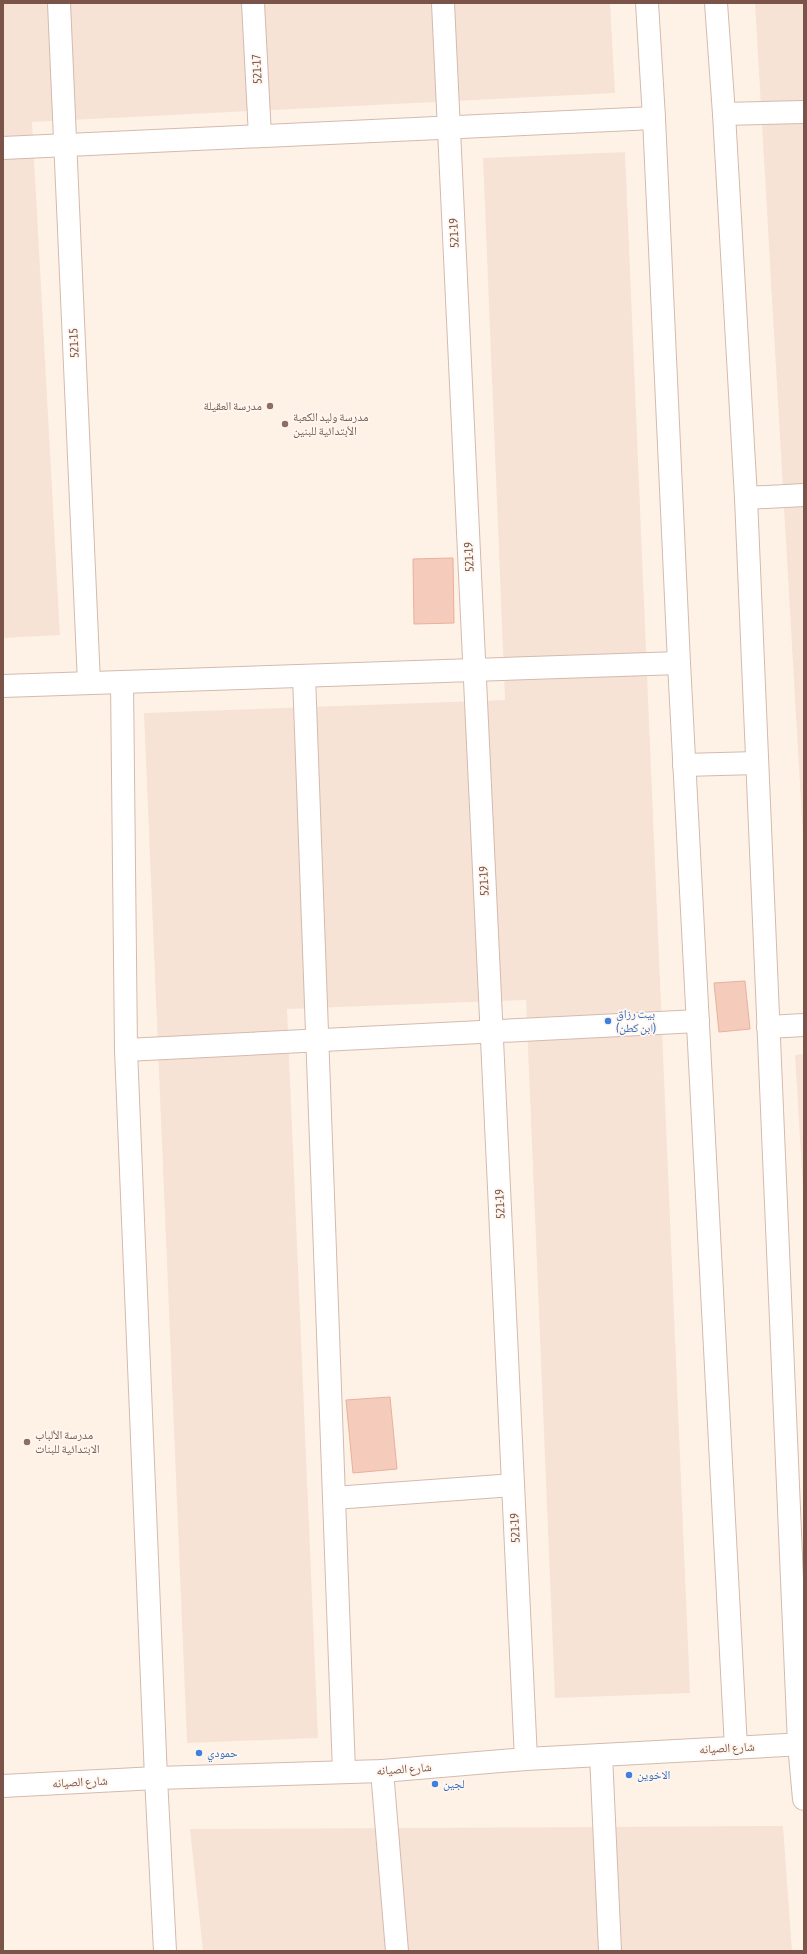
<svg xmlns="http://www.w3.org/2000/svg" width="807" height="1954" viewBox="0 0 807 1954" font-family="'Asap Condensed','Noto Naskh Arabic',sans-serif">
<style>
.residential{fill:#f6e3d5}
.building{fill:#f5ccbc;stroke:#e9b09b}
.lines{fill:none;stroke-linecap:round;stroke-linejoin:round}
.minor-casing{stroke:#d4baae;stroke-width:24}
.tertiary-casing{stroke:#d4baae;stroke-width:24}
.minor{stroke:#fff;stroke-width:22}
.tertiary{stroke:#fff;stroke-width:22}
.education-dot{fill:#8d6e63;stroke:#fff7ef;stroke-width:1.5}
.shop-dot{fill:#3f7fe0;stroke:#fff7ef;stroke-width:1.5}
.labels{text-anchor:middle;stroke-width:3.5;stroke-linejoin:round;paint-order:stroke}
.street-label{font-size:12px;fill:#7a5449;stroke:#fff7ef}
.education-label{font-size:12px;fill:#785e54;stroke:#fff7ef;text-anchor:start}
.shop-label{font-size:12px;fill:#366cbe;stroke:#fff7ef;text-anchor:start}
</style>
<rect width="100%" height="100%" fill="#fef2e7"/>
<!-- residential -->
<g class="residential">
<path d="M 3,3 L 610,3 L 615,93 L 32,122 L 60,635 L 3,638 Z"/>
<path d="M 755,3 L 804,3 L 804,855 Z"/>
<path d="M 625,152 L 690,1693 L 555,1698 L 526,1000 L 287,1009 L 318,1738 L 187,1743 L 144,713 L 505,700 L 483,158 Z"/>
<path d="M 804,1054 L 804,1206 L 795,1055 Z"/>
<path d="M 783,1826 L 792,1951 L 203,1951 L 190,1829 Z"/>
</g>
<!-- building -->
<g class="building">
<path d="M 453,558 L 454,623 L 414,624 L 413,559 Z"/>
<path d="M 745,981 L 750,1029 L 719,1032 L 714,983 Z"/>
<path d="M 390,1397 L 397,1469 L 353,1473 L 346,1400 Z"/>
</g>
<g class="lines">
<!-- minor casing -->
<g class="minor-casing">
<g id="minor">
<path d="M 59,3 L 89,683"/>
<path d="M 253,3 L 260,136"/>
<path d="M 443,3 L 526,1759"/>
<path d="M 724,114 L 804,112"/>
<path d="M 3,148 L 654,118"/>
<path d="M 746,498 L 804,495"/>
<path d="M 304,676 L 344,1772"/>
<path d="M 122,682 L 126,1050 L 156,1778 L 165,1951"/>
<path d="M 3,686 L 679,663"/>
<path d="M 768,1027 L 804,1025"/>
<path d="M 126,1050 L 698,1021"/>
<path d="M 334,1498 L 513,1485"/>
<path d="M 799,1744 L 804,1799"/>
<path d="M 601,1755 L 610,1951"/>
<path d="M 382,1771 L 397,1951"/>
</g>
</g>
<!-- tertiary casing -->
<g class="tertiary-casing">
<g id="tertiary">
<path d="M 647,3 L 654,118 L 679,663 L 736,1748"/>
<path d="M 716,3 L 724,114 L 746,498 L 799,1744"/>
<path d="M 684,765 L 757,763"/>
<path d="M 3,1786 L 156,1778 L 382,1771 L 526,1759 L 804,1744"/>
</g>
</g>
<!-- minor -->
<use href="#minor" class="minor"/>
<!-- tertiary -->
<use href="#tertiary" class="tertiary"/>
</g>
<!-- markers -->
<g class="education-dot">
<circle cx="270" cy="406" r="4"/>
<circle cx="285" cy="424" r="4"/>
<circle cx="27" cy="1442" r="4"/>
</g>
<g class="shop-dot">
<circle cx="608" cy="1021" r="4"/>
<circle cx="199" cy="1753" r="4"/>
<circle cx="629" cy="1775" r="4"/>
<circle cx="435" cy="1784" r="4"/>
</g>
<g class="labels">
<!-- street labels -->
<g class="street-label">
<text transform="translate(257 69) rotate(-93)" y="4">521-17</text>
<text transform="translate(454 233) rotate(-93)" y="4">521-19</text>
<text transform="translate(74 343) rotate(-93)" y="4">521-15</text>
<text transform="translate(469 557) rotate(-93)" y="4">521-19</text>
<text transform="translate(484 881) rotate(-93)" y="4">521-19</text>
<text transform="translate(500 1204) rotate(-93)" y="4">521-19</text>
<text transform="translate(515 1528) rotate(-93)" y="4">521-19</text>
<text transform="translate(727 1748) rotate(-3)" y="4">شارع الصيانه</text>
<text transform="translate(404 1769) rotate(-4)" y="4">شارع الصيانه</text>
<text transform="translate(80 1782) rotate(-3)" y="4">شارع الصيانه</text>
</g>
<!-- education labels -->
<g class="education-label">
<text x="262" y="410" text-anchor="end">مدرسة العقيلة</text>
<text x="293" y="421">مدرسة وليد الكعبة<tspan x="293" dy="14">الأبتدائية للبنين</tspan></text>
<text x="35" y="1439">مدرسة الألباب<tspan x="35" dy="14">الابتدائية للبنات</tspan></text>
</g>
<!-- shop labels -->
<g class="shop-label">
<text x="616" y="1018">بيت رزاق<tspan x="616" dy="14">(ابن كطن)</tspan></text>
<text x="207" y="1757">حمودي</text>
<text x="637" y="1779">الاخوين</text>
<text x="443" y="1788">لجين</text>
</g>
</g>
<!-- border -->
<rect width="807" height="1954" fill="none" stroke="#7a5449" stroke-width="8"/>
</svg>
